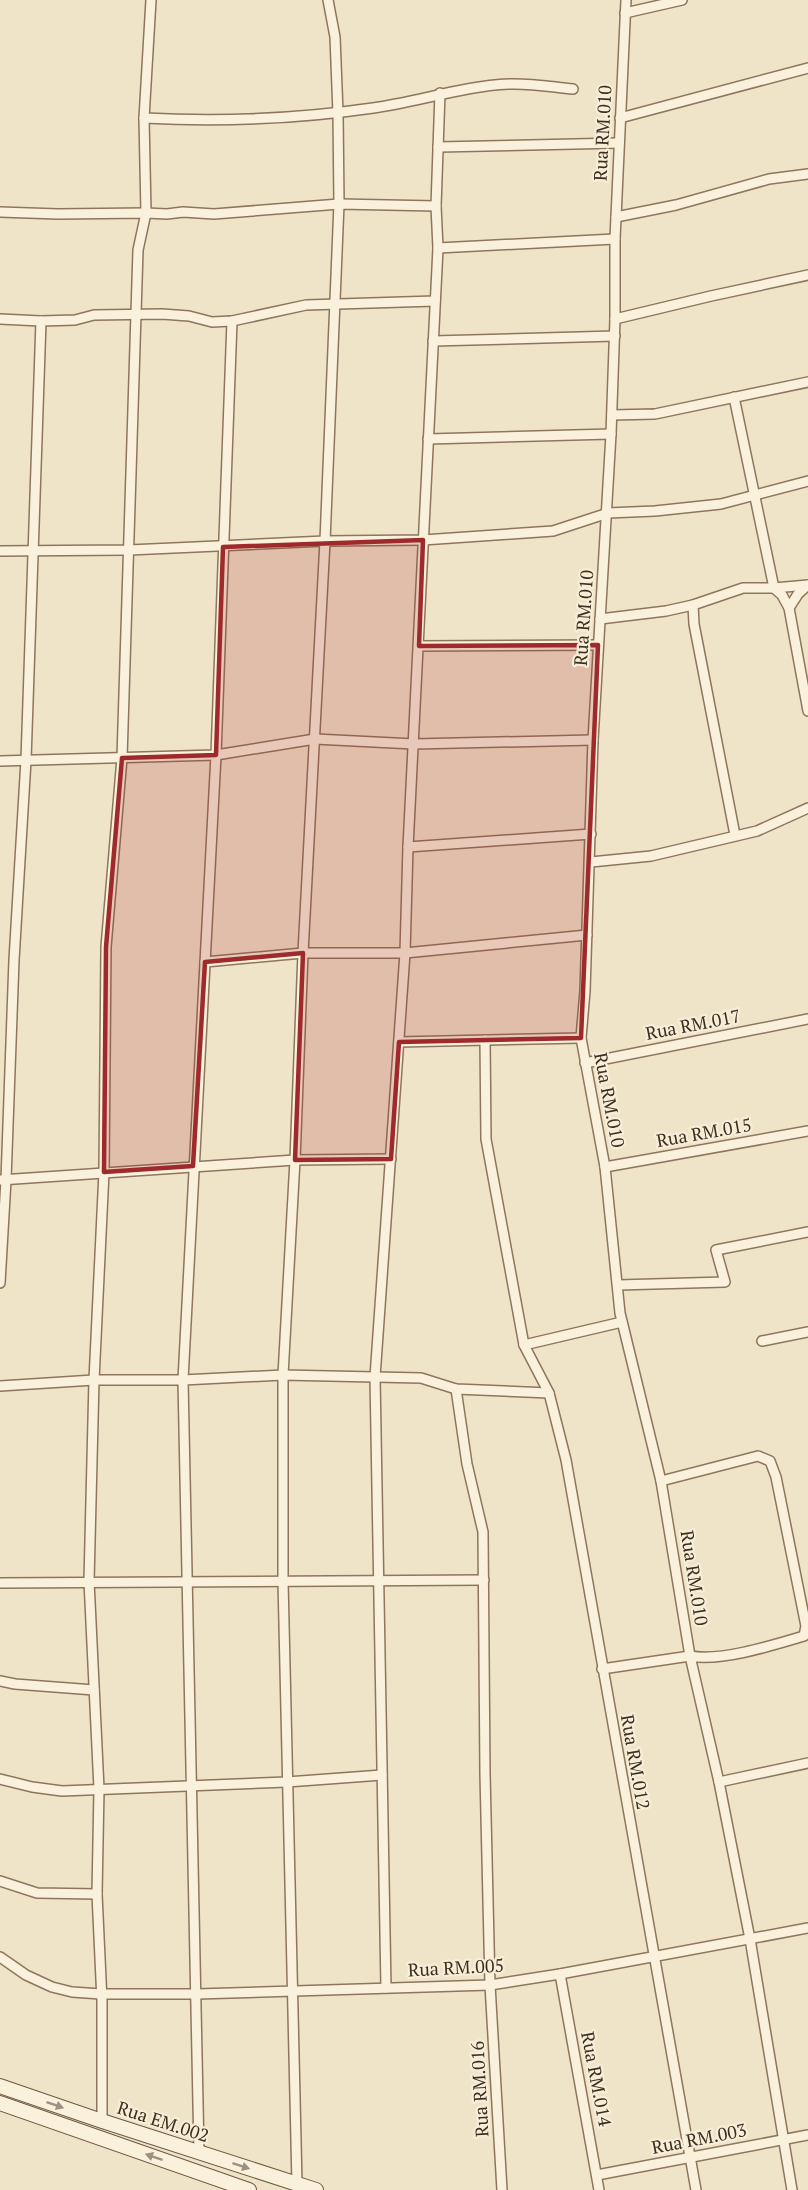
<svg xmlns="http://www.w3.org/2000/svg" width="808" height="2190" viewBox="0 0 808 2190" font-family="'PT Serif',serif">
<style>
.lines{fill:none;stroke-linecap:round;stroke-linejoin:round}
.street-casing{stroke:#8d765c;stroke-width:12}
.secondary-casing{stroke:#6f573f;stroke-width:16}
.street{stroke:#faf1dc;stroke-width:9}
.secondary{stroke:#faf1dc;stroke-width:14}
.oneway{fill:#9c907e}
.marked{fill:#9e2a2b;fill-opacity:0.2;stroke:#9e2a2b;stroke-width:4.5;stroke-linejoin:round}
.labels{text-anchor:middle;stroke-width:4.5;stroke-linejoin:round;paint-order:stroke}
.street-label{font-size:18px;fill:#3d2e20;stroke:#f7eed8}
</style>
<rect width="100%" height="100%" fill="#f0e4c8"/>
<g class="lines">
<!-- street casing -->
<g class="street-casing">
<g id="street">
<path d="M 626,0 L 615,239 L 615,319 L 611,434 L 593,740 L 585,991 L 581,1038 L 605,1167 L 620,1313 L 661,1481 L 690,1656 L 719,1782 L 750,1939 L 792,2190"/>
<path d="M 625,13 L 682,0"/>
<path d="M 144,118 C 221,122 297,119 373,108 C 418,102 463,86 509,84 C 530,83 552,87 573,89"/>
<path d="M 620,118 L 808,68"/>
<path d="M 438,147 L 619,143"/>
<path d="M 0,212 L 58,214 L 146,213 L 167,214 L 183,212 L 214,214 L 339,204 L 436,206"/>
<path d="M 616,217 L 676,205 L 769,179 L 808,174"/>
<path d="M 438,248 L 615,239"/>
<path d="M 0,319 L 41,321 L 75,320 L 94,315 L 162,314 L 189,316 L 212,322 L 232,321 L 306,305 L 435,301"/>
<path d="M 615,319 L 711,296 L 808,275"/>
<path d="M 433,341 L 615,336"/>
<path d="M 734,397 L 774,588 L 782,595 L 789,608 L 808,711"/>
<path d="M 612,415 L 655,414 L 808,382"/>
<path d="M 428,439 L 611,434"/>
<path d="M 0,551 L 129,550 L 325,541 L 423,540 L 553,531 L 608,513 L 655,511 L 721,504 L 808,481"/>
<path d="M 693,605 L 694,624 L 735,835"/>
<path d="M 789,608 L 798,594 L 808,585"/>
<path d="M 600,619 L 666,611 L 693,605 L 743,588 L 774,588 L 808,585"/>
<path d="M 419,646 L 598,645"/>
<path d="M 0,761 L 216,755 L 315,739 L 414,744 L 593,740"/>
<path d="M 408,847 L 591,834"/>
<path d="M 591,862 L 651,856 L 757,831 L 808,808"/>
<path d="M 205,962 L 303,953 L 405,953 L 587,935"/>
<path d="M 485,1040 L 486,1139 L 524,1345 L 549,1393 L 566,1460 L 696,2190"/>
<path d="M 399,1042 L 581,1038"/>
<path d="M 585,1063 L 808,1019"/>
<path d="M 605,1167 L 808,1131"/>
<path d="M 0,1180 L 295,1160 L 391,1159"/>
<path d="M 0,1283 L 6,1180 L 14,960 L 26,760 L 41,321"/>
<path d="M 618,1285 L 725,1282 L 716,1250 L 808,1232"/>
<path d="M 762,1341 L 808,1332"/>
<path d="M 524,1345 L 622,1322"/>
<path d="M 0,1386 L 94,1380 L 183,1380 L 283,1375 L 421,1378 L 456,1389 L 549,1393"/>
<path d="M 456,1389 L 467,1464 L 483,1532 L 485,1774 L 490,1985 L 502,2190"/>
<path d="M 0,1583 L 484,1580"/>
<path d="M 602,1669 L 690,1656 C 720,1662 774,1645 804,1636 L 806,1626 L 776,1477 L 770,1461 L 758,1456 L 661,1481"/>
<path d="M 0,1681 L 15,1684 L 94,1690"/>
<path d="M 0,1779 L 32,1787 L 62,1791 L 287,1782 L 382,1775"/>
<path d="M 719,1782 L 808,1763"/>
<path d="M 0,1881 L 37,1893 L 97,1894"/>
<path d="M 0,1957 L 26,1975 L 52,1987 L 72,1992 L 101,1994 L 197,1994 L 490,1985 L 560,1974 L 808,1928"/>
<path d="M 560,1974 L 599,2190"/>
<path d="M 386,1988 L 375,1377 L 405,953 L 408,847 L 438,248 L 436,206 L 440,93"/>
<path d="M 102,2121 L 102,2001 L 97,1894 L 99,1789 L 89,1581 L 94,1380 L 104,1172 L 106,947 L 122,758 L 138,250 L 146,213 L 144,118 L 151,0"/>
<path d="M 199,2152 L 183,1380 L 216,755 L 232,321"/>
<path d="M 597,2175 L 808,2135"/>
<path d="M 297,2184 L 283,1581 L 283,1375 L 295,1160 L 303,953 L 325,541 L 339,204 L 338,113 L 335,37 L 328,0"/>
</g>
</g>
<!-- secondary casing -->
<g class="secondary-casing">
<g id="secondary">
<path d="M 0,2086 L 102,2121 L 316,2190"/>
<path d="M 0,2103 L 249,2190"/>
</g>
</g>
<!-- street -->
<use href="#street" class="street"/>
<!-- secondary -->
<use href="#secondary" class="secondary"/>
</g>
<!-- one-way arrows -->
<defs><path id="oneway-solid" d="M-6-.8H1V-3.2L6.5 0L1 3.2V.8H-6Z" transform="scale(1.5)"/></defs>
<g class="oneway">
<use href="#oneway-solid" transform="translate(55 2105) rotate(19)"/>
<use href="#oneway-solid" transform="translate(154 2157) rotate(-161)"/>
<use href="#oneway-solid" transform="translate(241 2166) rotate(18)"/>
</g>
<!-- marked area -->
<path class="marked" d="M 423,540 L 419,646 L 598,645 L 581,1038 L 399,1042 L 391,1159 L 295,1160 L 303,953 L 205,962 L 193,1166 L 104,1172 L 106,947 L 122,758 L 216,755 L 223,547 Z"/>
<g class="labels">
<!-- street labels -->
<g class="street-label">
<text transform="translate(603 133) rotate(-87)" y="6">Rua RM.010</text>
<text transform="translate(584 618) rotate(-86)" y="6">Rua RM.010</text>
<text transform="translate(693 1025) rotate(-11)" y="6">Rua RM.017</text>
<text transform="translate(609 1100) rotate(79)" y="6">Rua RM.010</text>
<text transform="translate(704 1133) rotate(-10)" y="6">Rua RM.015</text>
<text transform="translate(694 1578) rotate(81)" y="6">Rua RM.010</text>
<text transform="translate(635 1762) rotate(80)" y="6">Rua RM.012</text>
<text transform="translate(456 1968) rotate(-3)" y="6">Rua RM.005</text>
<text transform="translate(596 2079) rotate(79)" y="6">Rua RM.014</text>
<text transform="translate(480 2089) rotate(-93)" y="6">Rua RM.016</text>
<text transform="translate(163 2122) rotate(18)" y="6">Rua EM.002</text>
<text transform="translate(699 2139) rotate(-11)" y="6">Rua RM.003</text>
</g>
</g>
</svg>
